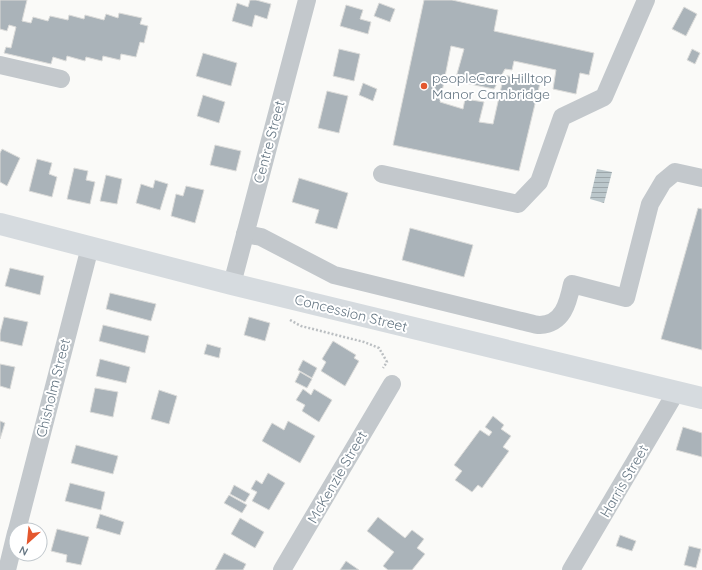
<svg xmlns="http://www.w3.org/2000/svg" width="702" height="570" viewBox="0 0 702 570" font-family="Quicksand,sans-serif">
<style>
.water{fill:url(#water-rules)}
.building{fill:#aab3b9;stroke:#dcdcda}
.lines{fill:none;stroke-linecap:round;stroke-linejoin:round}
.path{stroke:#bbbfc2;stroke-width:2.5;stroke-dasharray:2 2;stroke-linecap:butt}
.minor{stroke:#c3c8cc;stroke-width:18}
.major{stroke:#d6dbdf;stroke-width:22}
.poi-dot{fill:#e4572e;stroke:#fff;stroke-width:1.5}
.labels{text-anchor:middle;stroke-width:4;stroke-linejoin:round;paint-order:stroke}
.poi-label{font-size:14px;fill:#657683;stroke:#fff;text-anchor:start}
.street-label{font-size:14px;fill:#657683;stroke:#fff}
</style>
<defs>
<pattern id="water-rules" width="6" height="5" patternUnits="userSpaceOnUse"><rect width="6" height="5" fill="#bbc7cb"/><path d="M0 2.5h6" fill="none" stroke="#9ca6aa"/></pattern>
</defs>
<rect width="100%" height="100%" fill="#fafaf8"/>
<!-- water -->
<path class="water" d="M 597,169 L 612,172 L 604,203 L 590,199 Z"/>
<!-- building -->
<g class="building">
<path d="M 0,0 L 27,0 L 22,21 L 31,23 L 33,17 L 48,21 L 50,16 L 68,20 L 69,15 L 84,19 L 85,15 L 104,20 L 106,14 L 118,18 L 119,13 L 142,18 L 140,24 L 148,26 L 144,43 L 140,42 L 136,57 L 121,54 L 120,60 L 103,56 L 102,61 L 86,57 L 85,61 L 67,56 L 66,61 L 53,57 L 51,64 L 4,53 L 6,47 L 11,48 L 16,27 L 9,25 L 7,31 L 0,29 Z"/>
<path d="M 250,0 L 256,0 L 271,4 L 267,19 L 255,15 L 252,27 L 232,21 L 237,3 L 248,7 Z"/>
<path d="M 424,0 L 452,0 L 498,10 L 494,31 L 594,53 L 589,75 L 580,73 L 576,94 L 553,89 L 556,70 L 514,61 L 512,70 L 505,69 L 494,89 L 455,81 L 464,49 L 451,46 L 440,102 L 463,109 L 465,99 L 484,102 L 479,122 L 493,124 L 504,75 L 540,83 L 519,171 L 393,145 Z"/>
<path d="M 379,3 L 395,9 L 390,22 L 374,16 Z"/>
<path d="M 346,5 L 363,10 L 360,19 L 371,22 L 368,34 L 340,26 Z"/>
<path d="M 684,7 L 697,14 L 686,36 L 672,29 Z"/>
<path d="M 339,49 L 360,54 L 354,81 L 333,76 Z"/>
<path d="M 692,49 L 700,53 L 695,64 L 687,60 Z"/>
<path d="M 203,53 L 237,63 L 231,86 L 196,76 Z"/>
<path d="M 363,83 L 377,89 L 373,101 L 359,95 Z"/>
<path d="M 327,91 L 348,96 L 339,133 L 318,128 Z"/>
<path d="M 203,95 L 225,102 L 219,123 L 197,116 Z"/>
<path d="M 215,145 L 241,151 L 236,171 L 210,165 Z"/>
<path d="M 2,149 L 20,158 L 7,186 L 0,182 L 0,153 Z"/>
<path d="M 37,159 L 52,163 L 49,174 L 57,177 L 52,197 L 29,191 Z"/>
<path d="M 74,168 L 88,171 L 86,180 L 95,182 L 90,204 L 67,199 Z"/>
<path d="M 106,175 L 122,179 L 117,204 L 100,201 Z"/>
<path d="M 299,178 L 348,193 L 337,229 L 315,223 L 319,210 L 292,202 Z"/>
<path d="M 155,180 L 168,184 L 160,210 L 136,203 L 141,184 L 153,188 Z"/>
<path d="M 186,186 L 204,190 L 195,223 L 171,216 L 176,194 L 183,196 Z"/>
<path d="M 698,208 L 702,209 L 702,350 L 661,339 Z"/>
<path d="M 410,228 L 473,245 L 464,277 L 402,260 Z"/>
<path d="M 10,268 L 44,276 L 40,295 L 5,286 Z"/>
<path d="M 110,293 L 156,304 L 151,321 L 106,309 Z"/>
<path d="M 4,317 L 28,322 L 22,346 L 0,341 L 0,333 Z"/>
<path d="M 249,317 L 270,323 L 265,341 L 244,335 Z"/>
<path d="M 103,325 L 149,336 L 145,353 L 99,341 Z"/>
<path d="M 333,341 L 356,355 L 354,358 L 359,361 L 345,386 L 321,371 L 326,362 L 322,359 Z"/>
<path d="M 207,344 L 221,348 L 219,358 L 204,354 Z"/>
<path d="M 100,359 L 130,367 L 126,383 L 96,376 Z"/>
<path d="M 303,360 L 317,368 L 312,378 L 298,370 Z"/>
<path d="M 0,364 L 15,367 L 10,389 L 0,386 Z"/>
<path d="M 300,372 L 312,379 L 307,388 L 295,382 Z"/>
<path d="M 95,388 L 118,392 L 113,417 L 90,412 Z"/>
<path d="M 303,389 L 311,395 L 314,389 L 332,400 L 319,422 L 302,411 L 305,405 L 296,400 Z"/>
<path d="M 159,390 L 177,396 L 169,424 L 151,419 Z"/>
<path d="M 493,416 L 504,425 L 501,429 L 511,436 L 503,447 L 509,451 L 482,488 L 478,485 L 472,492 L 455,480 L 462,471 L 454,465 L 480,430 L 489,436 L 492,432 L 485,427 Z"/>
<path d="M 0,421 L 5,423 L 0,439 Z"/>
<path d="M 288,421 L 315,436 L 300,463 L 262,441 L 272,423 L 284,430 Z"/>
<path d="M 683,427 L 702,433 L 702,457 L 676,450 Z"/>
<path d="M 76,445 L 118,456 L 113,474 L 71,463 Z"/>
<path d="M 268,473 L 285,483 L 269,510 L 252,501 L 257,492 L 251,489 L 256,480 L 262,484 Z"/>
<path d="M 70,483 L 105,492 L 101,510 L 65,501 Z"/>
<path d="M 234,485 L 250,494 L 245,502 L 230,494 Z"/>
<path d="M 229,495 L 247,505 L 242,513 L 224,503 Z"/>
<path d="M 100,514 L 124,522 L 120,535 L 96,528 Z"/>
<path d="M 378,517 L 405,538 L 412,530 L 424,539 L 417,548 L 425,554 L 412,570 L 388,570 L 383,566 L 394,552 L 367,531 Z"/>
<path d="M 240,518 L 264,532 L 255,548 L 231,534 Z"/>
<path d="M 57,529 L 89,537 L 81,565 L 66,562 L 67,555 L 51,551 Z"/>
<path d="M 620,535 L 636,541 L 632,551 L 616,546 Z"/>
<path d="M 689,546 L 701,549 L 696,568 L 684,565 Z"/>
<path d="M 224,553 L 246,564 L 243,570 L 215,570 Z"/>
<path d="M 346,561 L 359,570 L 340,570 Z"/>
</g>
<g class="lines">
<!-- path -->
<path class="path" d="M 290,320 L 301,326 L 364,342 L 379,348 L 387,362 L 383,368"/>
<!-- minor -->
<g class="minor">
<path d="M 0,65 L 61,79"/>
<path d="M 382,174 L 518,204 L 539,182 L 562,117 L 604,97 L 646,0"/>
<path d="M 245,234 L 261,237 L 334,275 L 521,321 C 527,322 534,325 540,325 C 563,324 568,303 572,284 L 626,298 L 650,204 L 663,182 L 675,172 L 702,178"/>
<path d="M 232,284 L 307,0"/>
<path d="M 17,530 L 90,247"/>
<path d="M 7,570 L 16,533"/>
<path d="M 282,570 L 392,384"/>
<path d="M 571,570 L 676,392"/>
</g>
<!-- major -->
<path class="major" d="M 0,224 L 232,284 L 702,398"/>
</g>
<!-- markers -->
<circle class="poi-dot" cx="424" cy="86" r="4"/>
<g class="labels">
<!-- poi labels -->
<g class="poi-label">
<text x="432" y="83">peopleCare Hilltop<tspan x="432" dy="16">Manor Cambridge</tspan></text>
</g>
<!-- street labels -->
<g class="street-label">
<text transform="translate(269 142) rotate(-75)" y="5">Centre Street</text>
<text transform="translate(351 313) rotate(14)" y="5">Concession Street</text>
<text transform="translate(53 388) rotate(-76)" y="5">Chisholm Street</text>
<text transform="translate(337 477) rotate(-60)" y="5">McKenzie Street</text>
<text transform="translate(624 481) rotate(-60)" y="5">Harris Street</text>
</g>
</g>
<!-- north arrow -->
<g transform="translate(28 542) rotate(207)"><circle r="19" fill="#ffffff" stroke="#c1c8cd"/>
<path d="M0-3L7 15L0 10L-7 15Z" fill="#e4572e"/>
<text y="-6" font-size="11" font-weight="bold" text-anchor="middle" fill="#657683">N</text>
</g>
</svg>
